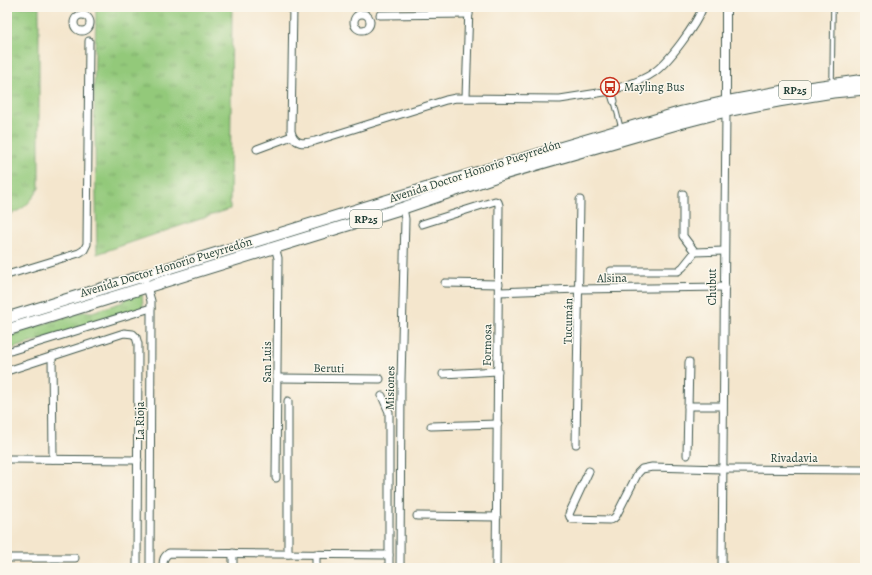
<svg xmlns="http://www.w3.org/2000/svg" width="872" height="575" viewBox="0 0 872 575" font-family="Alegreya,serif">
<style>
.grass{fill:url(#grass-tufts);stroke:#598357}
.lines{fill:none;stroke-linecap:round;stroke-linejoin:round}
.service-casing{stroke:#3f564b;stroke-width:5.5}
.minor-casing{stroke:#3f564b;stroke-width:9}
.tertiary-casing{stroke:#3f564b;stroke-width:10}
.primary-casing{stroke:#3f564b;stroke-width:13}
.service{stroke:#fff;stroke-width:3.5}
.minor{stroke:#fff;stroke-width:7}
.tertiary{stroke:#fff;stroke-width:8}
.primary{stroke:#fff;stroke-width:11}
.labels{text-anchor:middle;stroke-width:3;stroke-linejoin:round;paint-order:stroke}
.shield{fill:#fbf7ec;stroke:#61756b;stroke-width:1}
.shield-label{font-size:11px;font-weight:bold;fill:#1f3d34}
.poi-label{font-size:12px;fill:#1f3d34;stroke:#fbf7ec;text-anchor:start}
.street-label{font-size:12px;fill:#1f3d34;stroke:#fbf7ec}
</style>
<defs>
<pattern id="grass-tufts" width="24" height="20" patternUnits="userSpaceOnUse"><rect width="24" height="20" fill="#93c97a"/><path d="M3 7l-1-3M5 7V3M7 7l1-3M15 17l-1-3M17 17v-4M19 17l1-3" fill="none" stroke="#77a465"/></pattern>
</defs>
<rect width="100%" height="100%" fill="#fbf7ec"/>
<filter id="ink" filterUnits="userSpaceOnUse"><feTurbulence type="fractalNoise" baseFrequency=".025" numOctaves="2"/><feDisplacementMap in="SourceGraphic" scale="8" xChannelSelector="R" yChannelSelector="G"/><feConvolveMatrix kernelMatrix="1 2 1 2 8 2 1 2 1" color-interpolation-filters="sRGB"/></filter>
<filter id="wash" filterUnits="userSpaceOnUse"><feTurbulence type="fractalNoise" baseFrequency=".012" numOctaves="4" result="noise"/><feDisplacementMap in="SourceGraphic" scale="16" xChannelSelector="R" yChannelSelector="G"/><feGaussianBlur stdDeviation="0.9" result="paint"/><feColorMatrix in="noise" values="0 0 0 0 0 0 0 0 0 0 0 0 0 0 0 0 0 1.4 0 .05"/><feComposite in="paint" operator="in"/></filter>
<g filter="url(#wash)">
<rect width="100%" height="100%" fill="#f4e6cd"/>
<!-- grass -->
<g class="grass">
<path d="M 7,7 L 39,7 L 39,188 C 30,203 24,210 7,215 Z"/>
<path d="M 89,7 L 232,7 L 230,209 L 97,254 L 94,91 L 96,8 Z"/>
<path d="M 498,170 L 431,193 L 155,279 L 155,277 Z"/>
<path d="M 142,293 L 143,307 L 116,317 L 7,350 L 7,335 L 85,311 L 92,312 L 123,302 L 127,297 Z"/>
</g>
</g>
<g filter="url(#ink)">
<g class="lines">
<!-- service casing -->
<g class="service-casing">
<g id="service">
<path d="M 832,84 L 833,7"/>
<path d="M 614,101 L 621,128"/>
</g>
</g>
<!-- minor casing -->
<g class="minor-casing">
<g id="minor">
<path d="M 293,7 L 291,131 C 294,145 304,144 315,141 L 446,100 L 456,98 L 560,99 L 611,91 L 614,101"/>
<circle cx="362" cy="22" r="8"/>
<circle cx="82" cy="23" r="8"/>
<path d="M 380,15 L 469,14"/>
<path d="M 611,91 C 625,85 641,82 653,73 C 669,62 696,25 703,7"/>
<path d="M 466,97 L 469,7"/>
<path d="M 257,149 L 292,136"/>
<path d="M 683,194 L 683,236 L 695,252"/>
<path d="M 422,224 L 495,201 L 498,202 L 499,205 L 496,568"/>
<path d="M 275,247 L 278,258 L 276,478"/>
<path d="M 611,271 L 678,271 L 683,267 L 695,252 L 724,251"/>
<path d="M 7,275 L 79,253 L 84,250 L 87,244 L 89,41"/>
<path d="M 146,283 L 151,301 L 151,316 L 150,568"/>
<path d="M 445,283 L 499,284"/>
<path d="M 499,292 L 579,289 L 725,287"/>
<path d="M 7,352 L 151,308"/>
<path d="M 52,356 L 53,459"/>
<path d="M 7,371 L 124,333 L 133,334 L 136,337 L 138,344 L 137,568"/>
<path d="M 443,374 L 498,371"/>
<path d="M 278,378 L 380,379"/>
<path d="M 382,396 L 389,412 L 389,568"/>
<path d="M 688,406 L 722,406"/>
<path d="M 431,426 L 498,424"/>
<path d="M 576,444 L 580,200"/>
<path d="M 687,455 L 689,362"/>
<path d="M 7,459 L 138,460"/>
<path d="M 589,471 L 569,514 L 570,517 L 572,519 L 609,520 L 613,519 L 616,516 L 638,473 L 642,469 L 652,467 L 722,469 L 865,470"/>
<path d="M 417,516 L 497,517"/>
<path d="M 233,553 L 233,568"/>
<path d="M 288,554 L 288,401"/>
<path d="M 316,554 L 316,568"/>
<path d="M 7,558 L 75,558"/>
<path d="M 163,568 C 163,561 163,557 169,553 L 389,555"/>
<path d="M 400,568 L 401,380 L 405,219 L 403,208"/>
<path d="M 722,568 C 723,416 724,264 726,111"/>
</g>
</g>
<!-- tertiary casing -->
<g class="tertiary-casing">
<path id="tertiary" d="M 726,106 L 726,7"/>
</g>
<!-- primary casing -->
<g class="primary-casing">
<g id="primary">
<path d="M 7,318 L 502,165 L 682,112 L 725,102 L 779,92 L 865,80"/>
<path d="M 7,330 L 403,208 L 500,175 L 680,123 L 726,111 L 778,101 L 833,92 L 865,89"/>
</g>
</g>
<!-- service -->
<use href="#service" class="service"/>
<!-- minor -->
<use href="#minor" class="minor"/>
<!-- tertiary -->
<use href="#tertiary" class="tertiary"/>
<!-- primary -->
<use href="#primary" class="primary"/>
</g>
</g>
<!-- icons -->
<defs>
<g id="bus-ring" transform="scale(1)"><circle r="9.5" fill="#fbf7ec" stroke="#c8321e" stroke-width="1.5"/><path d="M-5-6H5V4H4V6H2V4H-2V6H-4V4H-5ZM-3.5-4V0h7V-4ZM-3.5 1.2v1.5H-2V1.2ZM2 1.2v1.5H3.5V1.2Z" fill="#c8321e"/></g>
</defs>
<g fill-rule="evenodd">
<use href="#bus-ring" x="610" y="87"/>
</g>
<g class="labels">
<!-- shield labels -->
<g class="shield">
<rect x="779" y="81" width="32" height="18" rx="3"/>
<rect x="350" y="210" width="32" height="18" rx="3"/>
</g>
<g class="shield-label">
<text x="795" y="94">RP25</text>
<text x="366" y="223">RP25</text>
</g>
<!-- poi labels -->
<g class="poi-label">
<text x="624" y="91">Mayling Bus</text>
</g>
<!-- street labels -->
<g class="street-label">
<text transform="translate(475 171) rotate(-18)" y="4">Avenida Doctor Honorio Pueyrredón</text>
<text transform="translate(166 267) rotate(-17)" y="4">Avenida Doctor Honorio Pueyrredón</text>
<text transform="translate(612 278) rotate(-1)" y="4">Alsina</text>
<text transform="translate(712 287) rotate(-90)" y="4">Chubut</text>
<text transform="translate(568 321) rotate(-89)" y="4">Tucumán</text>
<text transform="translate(487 345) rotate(-89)" y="4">Formosa</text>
<text transform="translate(267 362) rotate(-90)" y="4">San Luis</text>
<text transform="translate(329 368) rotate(1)" y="4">Beruti</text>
<text transform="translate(390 388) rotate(-89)" y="4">Misiones</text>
<text transform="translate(140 421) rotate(-90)" y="4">La Rioja</text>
<text x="794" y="462">Rivadavia</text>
</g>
</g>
<!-- margin -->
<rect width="872" height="575" fill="none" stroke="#fbf7ec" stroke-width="24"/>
</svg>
